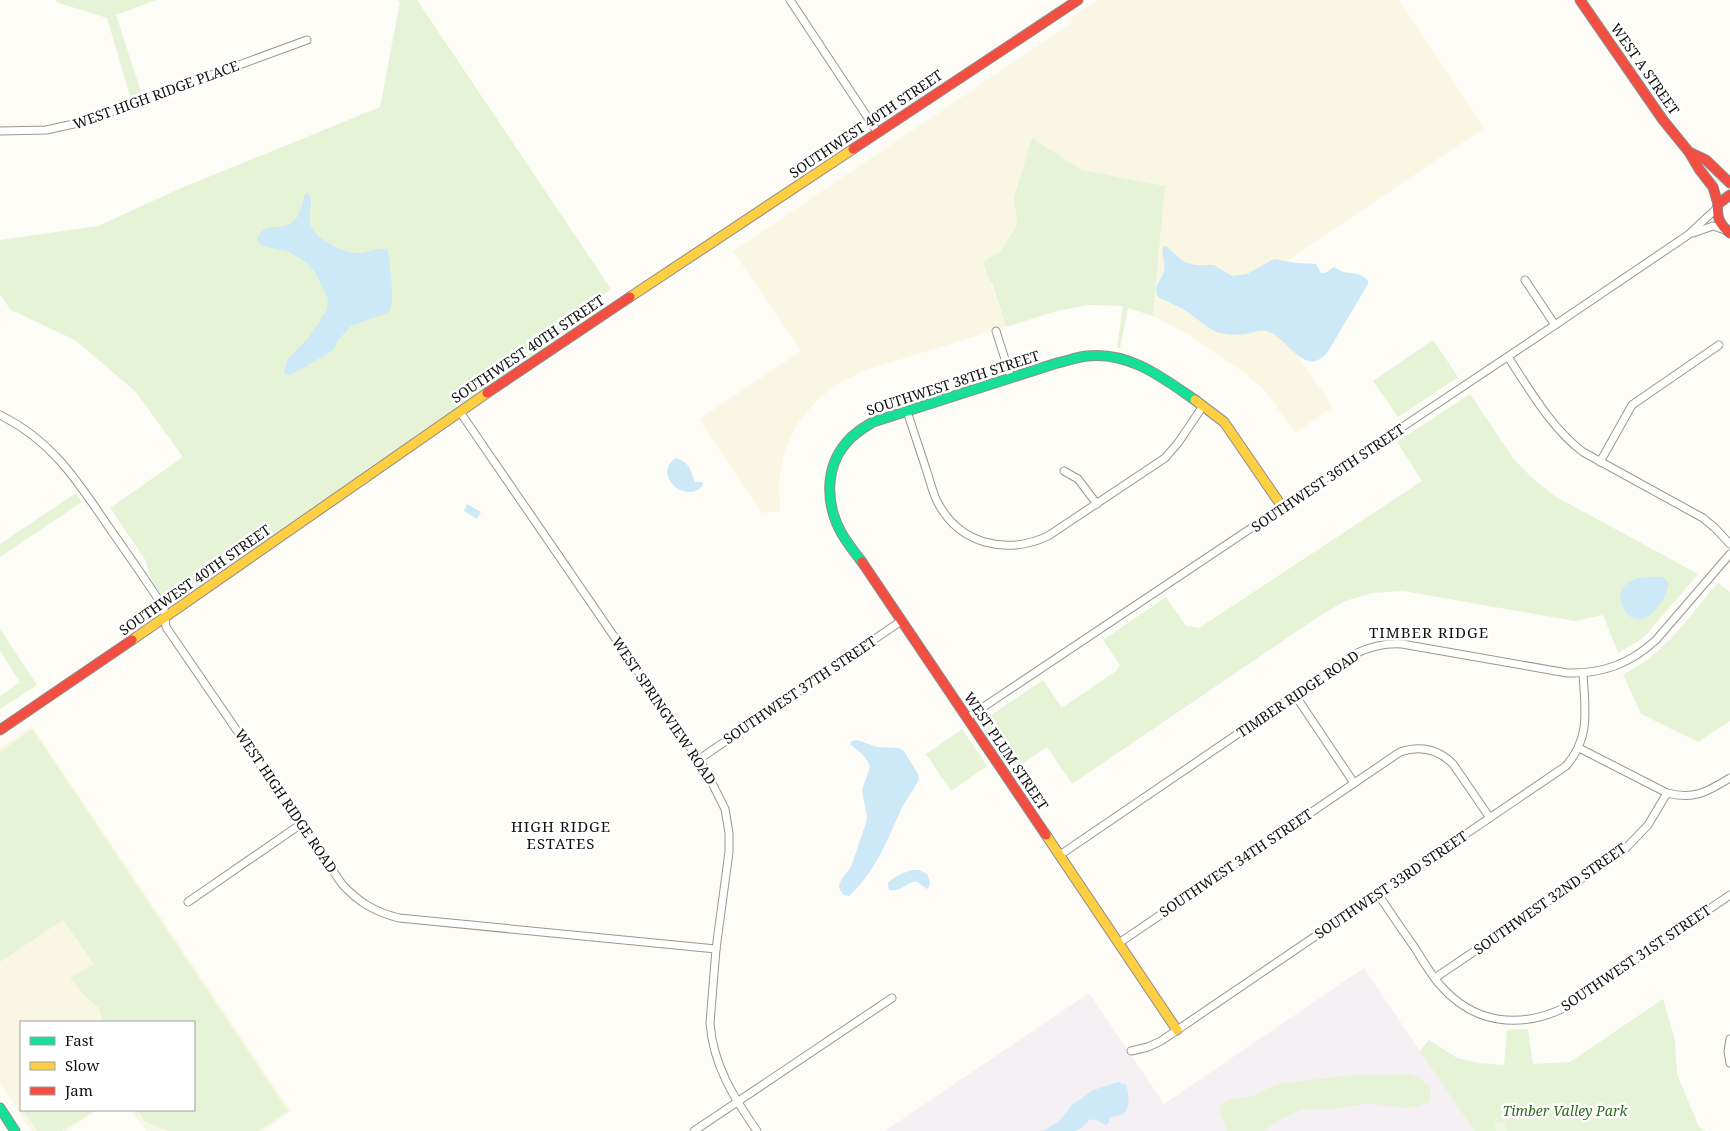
<svg xmlns="http://www.w3.org/2000/svg" width="1730" height="1131" viewBox="0 0 1730 1131" font-family="'Noto Serif',serif">
<style>
.industrial{fill:#f5f0f3}
.farmland{fill:#f9f7e4}
.green{fill:#e7f3d7}
.pitch{fill:#f0f6e1}
.water{fill:#cde8f7}
.lines{fill:none;stroke-linecap:round;stroke-linejoin:round}
.street-casing{stroke:#979795;stroke-width:9}
.fast-casing{stroke:#8e8d8b;stroke-width:11}
.slow-casing{stroke:#8e8d8b;stroke-width:11}
.jam-casing{stroke:#8e8d8b;stroke-width:11}
.street{stroke:#fffffe;stroke-width:7}
.fast{stroke:#16e098;stroke-width:9}
.slow{stroke:#ffcf43;stroke-width:9}
.jam{stroke:#f24e42;stroke-width:9}
.labels{text-anchor:middle;stroke-width:5;stroke-linejoin:round;paint-order:stroke}
.street-label{font-size:14px;fill:#111;stroke:#fff}
.park-label{font-size:14px;font-style:italic;fill:#2f6b1f;stroke:#fff}
.neighbourhood-label{font-size:15px;letter-spacing:1px;fill:#111;stroke:#fff}
</style>
<rect width="100%" height="100%" fill="#fdfcf7"/>
<!-- industrial -->
<path class="industrial" d="M 1364,968 L 1474,1131 L 885,1131 L 1089,993 L 1164,1104 Z"/>
<!-- farmland -->
<g class="farmland">
<path d="M 1098,0 L 1399,0 L 1484,128 L 1250,286 L 1333,407 L 1295,433 L 1267,393 L 1246,374 L 1186,333 L 1153,316 L 1165,186 L 1082,170 L 1032,138 L 1014,197 L 1017,225 L 1000,252 L 986,269 L 1006,327 L 866,370 L 839,383 L 818,399 L 797,424 L 785,450 L 779,480 L 780,511 L 762,513 L 699,419 L 801,351 L 733,251 L 1073,22 L 1071,18 Z"/>
<path d="M 32,726 L 291,1111 L 263,1131 L 146,1131 L 131,1110 L 194,1110 L 194,1022 L 21,1022 L 21,1110 L 98,1110 L 66,1131 L 32,1131 L 0,1084 L 0,748 Z"/>
</g>
<!-- green -->
<g class="green">
<path d="M 57,0 L 156,0 L 116,15 L 141,92 L 130,96 L 107,18 L 56,2 Z"/>
<path d="M 397,0 L 417,0 L 611,289 L 574,314 L 573,319 L 562,329 L 558,338 L 182,598 C 179,599 174,600 171,599 C 157,596 147,573 146,561 L 110,508 L 183,457 L 136,392 L 75,340 L 11,310 L 0,295 L 0,240 L 98,226 L 179,189 L 380,107 L 400,2 Z"/>
<path d="M 1032,138 L 1082,170 L 1165,186 L 1153,316 L 1128,308 L 1120,348 L 1117,348 L 1123,306 L 1089,305 L 1057,311 L 1006,327 L 993,286 L 988,277 L 983,262 L 1000,252 L 1017,225 L 1014,197 Z"/>
<path d="M 1433,340 L 1458,377 L 1398,417 L 1373,381 Z"/>
<path d="M 1470,394 L 1513,458 L 1531,477 L 1553,495 L 1698,574 L 1645,636 L 1637,642 L 1618,653 L 1603,615 L 1575,621 L 1403,591 L 1373,593 L 1345,601 L 1321,615 L 1072,784 L 1047,747 L 1014,769 L 982,721 L 1043,680 L 1062,708 L 1116,671 L 1120,665 L 1103,640 L 1166,597 L 1186,626 L 1199,628 L 1422,481 L 1397,442 Z"/>
<path d="M 76,493 L 82,502 L 0,557 L 0,544 Z"/>
<path d="M 1718,583 L 1730,592 L 1730,721 L 1698,742 L 1641,714 L 1623,674 C 1663,657 1690,615 1718,583 Z"/>
<path d="M 0,629 L 37,685 L 0,709 L 0,696 L 20,682 L 0,651 Z"/>
<path d="M 32,729 L 288,1111 L 258,1131 L 169,1131 L 145,1122 L 138,1110 L 194,1110 L 194,1022 L 103,1022 L 99,1008 L 87,998 L 70,978 L 94,964 L 63,920 L 0,962 L 0,752 Z"/>
<path d="M 962,729 L 987,766 L 951,791 L 926,754 Z"/>
<path d="M 1663,999 L 1675,1040 L 1677,1074 L 1699,1127 L 1706,1131 L 1474,1131 L 1420,1051 L 1429,1040 L 1457,1058 L 1479,1063 L 1504,1065 L 1507,1030 L 1528,1029 L 1533,1064 L 1570,1062 Z"/>
<path d="M 1409,1074 L 1418,1077 L 1430,1087 L 1431,1098 L 1429,1102 L 1415,1107 L 1403,1108 L 1368,1103 L 1334,1109 L 1306,1109 L 1296,1112 L 1283,1118 L 1263,1131 L 1227,1131 L 1220,1112 L 1220,1108 L 1223,1103 L 1228,1099 L 1254,1096 L 1275,1085 L 1284,1083 L 1351,1075 Z"/>
<path d="M 23,1110 L 95,1110 L 62,1131 L 37,1131 Z"/>
</g>
<!-- pitch -->
<path class="pitch" d="M 1504,1121 L 1506,1131 L 1496,1131 L 1494,1123 Z"/>
<!-- water -->
<g class="water">
<path d="M 308,193 C 315,203 308,212 310,223 C 312,237 343,253 356,253 C 367,254 376,247 387,249 C 390,257 394,298 391,307 C 390,312 390,311 387,313 L 351,326 L 339,339 L 332,351 L 290,375 L 286,375 L 284,372 L 287,360 L 309,337 L 327,310 L 328,299 L 315,272 L 308,264 L 301,259 L 287,251 L 262,246 L 257,240 C 264,219 282,233 294,221 C 301,214 302,203 305,194 Z"/>
<path d="M 1166,246 L 1184,262 L 1196,265 L 1214,265 L 1232,276 L 1247,274 L 1274,259 L 1297,263 L 1316,264 L 1321,273 L 1325,273 L 1334,267 C 1336,268 1339,270 1341,271 C 1351,275 1360,271 1368,281 L 1368,284 L 1327,353 C 1304,379 1288,337 1267,331 C 1260,329 1252,333 1245,334 C 1238,335 1232,335 1225,334 C 1209,332 1199,319 1186,311 C 1177,305 1167,302 1158,297 C 1152,286 1161,282 1164,271 C 1166,263 1161,255 1163,247 Z"/>
<path d="M 676,458 C 691,463 690,470 695,482 L 701,482 L 704,483 C 689,508 650,475 676,458 Z"/>
<path d="M 467,504 L 481,512 L 477,519 L 464,511 Z"/>
<path d="M 1659,577 L 1664,578 L 1668,582 C 1669,596 1649,626 1633,618 C 1625,615 1622,605 1620,598 C 1623,577 1641,577 1659,577 Z"/>
<path d="M 857,740 L 877,747 L 899,748 L 904,751 L 918,774 L 919,779 C 914,790 906,799 901,810 C 887,840 875,873 849,896 L 844,895 L 840,890 L 839,886 L 841,880 L 851,867 L 866,823 L 867,817 L 862,790 L 870,767 C 866,755 859,752 850,744 L 852,741 Z"/>
<path d="M 913,870 L 919,870 L 927,874 L 930,882 L 929,887 L 927,889 C 924,887 920,883 917,882 C 908,880 902,893 889,890 L 888,883 C 895,876 904,872 913,870 Z"/>
<path d="M 1118,1082 L 1126,1085 C 1129,1093 1131,1109 1123,1114 C 1119,1116 1114,1116 1110,1118 L 1108,1124 L 1105,1125 C 1084,1112 1091,1126 1075,1131 C 1066,1131 1052,1131 1043,1131 L 1059,1121 L 1072,1105 L 1093,1090 Z"/>
</g>
<g class="lines">
<!-- street casing -->
<g class="street-casing">
<g id="street">
<path d="M 790,0 L 878,133"/>
<path d="M 0,131 L 46,130 L 83,122 L 307,40"/>
<path d="M 1693,233 L 1713,226 L 1725,230"/>
<path d="M 1525,280 L 1555,325"/>
<path d="M 996,331 L 1011,378"/>
<path d="M 1508,357 C 1530,390 1551,428 1583,452 L 1703,518 L 1715,528 L 1730,544"/>
<path d="M 907,411 C 913,430 920,450 926,469 C 930,480 932,491 937,501 C 959,545 1007,555 1048,536 L 1165,458 L 1178,443 L 1203,406"/>
<path d="M 460,412 L 705,769 L 725,809 L 729,833 L 729,852 L 716,949 L 710,1023 C 713,1065 734,1098 757,1131"/>
<path d="M 0,415 C 51,440 77,480 108,526 C 127,553 146,580 164,608 L 166,627 L 342,884 C 358,902 375,912 399,918 L 716,949"/>
<path d="M 1600,462 L 1632,405 L 1719,345"/>
<path d="M 1064,471 L 1078,479 L 1097,504"/>
<path d="M 1295,695 L 1354,783"/>
<path d="M 967,718 L 1555,325 L 1688,235 L 1717,208"/>
<path d="M 1579,748 L 1667,793"/>
<path d="M 698,760 L 901,621"/>
<path d="M 1060,855 L 1355,654 C 1371,646 1385,643 1402,644 L 1567,673 C 1602,674 1630,664 1656,640 L 1730,554"/>
<path d="M 1378,894 C 1390,912 1402,930 1415,948 C 1423,961 1431,975 1441,986 C 1474,1024 1520,1029 1564,1008 L 1730,895"/>
<path d="M 188,902 L 301,824"/>
<path d="M 1119,943 L 1400,752 C 1421,745 1438,749 1453,764 L 1490,818"/>
<path d="M 1435,978 L 1625,849 L 1648,825 L 1667,793 C 1694,800 1707,792 1730,778"/>
<path d="M 1730,1039 L 1728,1051 L 1730,1063"/>
<path d="M 1131,1051 L 1148,1047 L 1161,1041 L 1566,766 C 1591,737 1585,710 1583,674"/>
<path d="M 694,1131 L 892,998"/>
</g>
</g>
<!-- fast casing -->
<g class="fast-casing">
<g id="fast">
<path d="M 862,562 C 855,553 848,544 842,534 C 826,506 824,469 846,443 C 853,434 863,428 873,422 L 1057,363 C 1067,361 1077,357 1087,356 C 1129,351 1163,378 1195,400"/>
<path d="M 0,1108 L 15,1131"/>
</g>
</g>
<!-- slow casing -->
<g class="slow-casing">
<g id="slow">
<path d="M 630,297 L 853,149"/>
<path d="M 1195,400 L 1224,422 L 1283,508"/>
<path d="M 132,640 L 487,393"/>
<path d="M 1046,835 L 1177,1030"/>
</g>
</g>
<!-- jam casing -->
<g class="jam-casing">
<g id="jam">
<path d="M 1580,0 L 1663,120 L 1689,152 L 1699,169 L 1713,187 L 1718,204"/>
<path d="M 853,149 L 1078,0"/>
<path d="M 1689,152 L 1706,160 L 1730,183"/>
<path d="M 1730,195 L 1718,204 C 1716,217 1720,225 1730,233"/>
<path d="M 487,393 L 630,297"/>
<path d="M 862,562 L 1046,835"/>
<path d="M 0,730 L 132,640"/>
</g>
</g>
<!-- street -->
<use href="#street" class="street"/>
<!-- fast -->
<use href="#fast" class="fast"/>
<!-- slow -->
<use href="#slow" class="slow"/>
<!-- jam -->
<use href="#jam" class="jam"/>
</g>
<g class="labels">
<!-- street labels -->
<g class="street-label">
<text transform="translate(1645 69) rotate(55)" y="5">WEST A STREET</text>
<text transform="translate(156 95) rotate(-20)" y="5">WEST HIGH RIDGE PLACE</text>
<text transform="translate(866 124) rotate(-34)" y="5">SOUTHWEST 40TH STREET</text>
<text transform="translate(528 349) rotate(-34)" y="5">SOUTHWEST 40TH STREET</text>
<text transform="translate(953 383) rotate(-18)" y="5">SOUTHWEST 38TH STREET</text>
<text transform="translate(1328 478) rotate(-34)" y="5">SOUTHWEST 36TH STREET</text>
<text transform="translate(195 580) rotate(-35)" y="5">SOUTHWEST 40TH STREET</text>
<text transform="translate(800 690) rotate(-34)" y="5">SOUTHWEST 37TH STREET</text>
<text transform="translate(1298 694) rotate(-34)" y="5">TIMBER RIDGE ROAD</text>
<text transform="translate(664 711) rotate(56)" y="5">WEST SPRINGVIEW ROAD</text>
<text transform="translate(1006 751) rotate(56)" y="5">WEST PLUM STREET</text>
<text transform="translate(286 801) rotate(56)" y="5">WEST HIGH RIDGE ROAD</text>
<text transform="translate(1236 863) rotate(-34)" y="5">SOUTHWEST 34TH STREET</text>
<text transform="translate(1391 885) rotate(-34)" y="5">SOUTHWEST 33RD STREET</text>
<text transform="translate(1550 899) rotate(-35)" y="5">SOUTHWEST 32ND STREET</text>
<text transform="translate(1636 958) rotate(-34)" y="5">SOUTHWEST 31ST STREET</text>
</g>
<!-- park labels -->
<g class="park-label">
<text x="1565" y="1116">Timber Valley Park</text>
</g>
<!-- neighbourhood labels -->
<g class="neighbourhood-label">
<text x="1429" y="638">TIMBER RIDGE</text>
<text x="561" y="832">HIGH RIDGE<tspan x="561" dy="17">ESTATES</tspan></text>
</g>
</g>
<!-- legend -->
<rect x="20" y="1021" width="175" height="90" fill="#ffffff" stroke="#a0a0a0"/>
<rect x="30" y="1037" width="25" height="8" fill="#16e098" stroke="#a0a0a0"/>
<text x="65" y="1046" font-size="15" fill="#111111">Fast</text>
<rect x="30" y="1062" width="25" height="8" fill="#ffcf43" stroke="#a0a0a0"/>
<text x="65" y="1071" font-size="15" fill="#111111">Slow</text>
<rect x="30" y="1087" width="25" height="8" fill="#f24e42" stroke="#a0a0a0"/>
<text x="65" y="1096" font-size="15" fill="#111111">Jam</text>
</svg>
